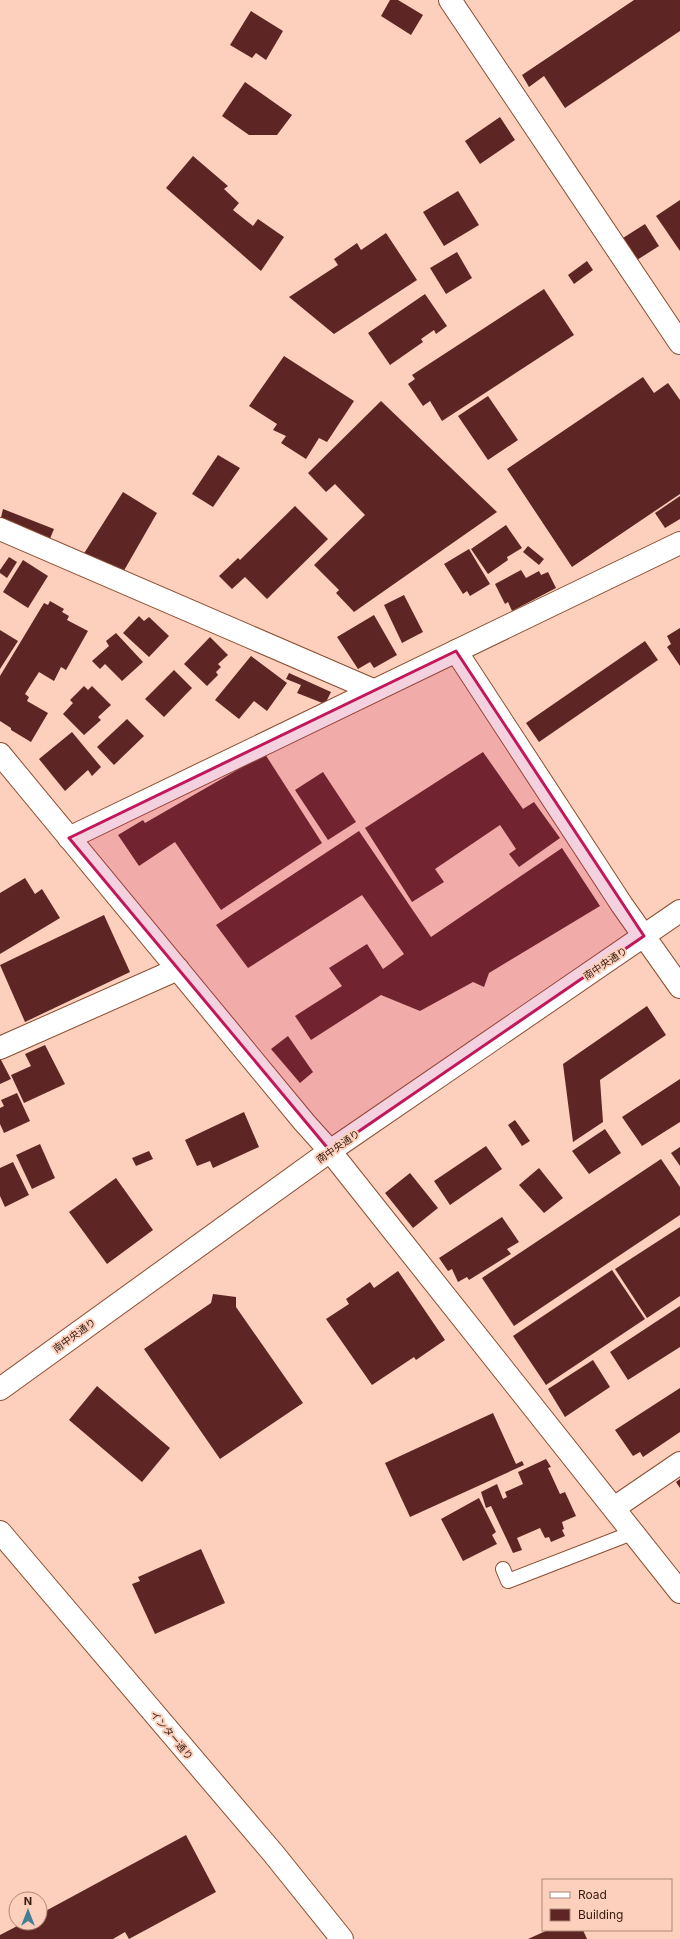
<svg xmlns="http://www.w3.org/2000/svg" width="680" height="1939" viewBox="0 0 680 1939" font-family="Inter,'Noto Sans JP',sans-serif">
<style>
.building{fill:#5d2625}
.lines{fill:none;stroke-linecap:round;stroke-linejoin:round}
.lane-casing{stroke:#8c4d30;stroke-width:16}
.street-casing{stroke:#8c4d30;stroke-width:24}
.secondary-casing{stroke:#8c4d30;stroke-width:24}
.primary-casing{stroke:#8c4d30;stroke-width:24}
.lane{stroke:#fff;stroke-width:14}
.street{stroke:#fff;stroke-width:22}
.secondary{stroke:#fff;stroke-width:22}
.primary{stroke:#fff;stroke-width:22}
.marked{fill:#c2185b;fill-opacity:0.2;stroke:#c2185b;stroke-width:3;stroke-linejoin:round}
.labels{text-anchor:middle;stroke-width:4;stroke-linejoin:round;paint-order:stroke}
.street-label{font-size:10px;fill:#351a0e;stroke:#fdd0bd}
</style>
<rect width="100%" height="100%" fill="#fdd0bd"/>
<!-- building -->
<g class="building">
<path d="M 390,0 L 398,0 L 423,15 L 411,35 L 381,16 Z"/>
<path d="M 634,0 L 680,0 L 680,31 L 565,108 L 544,76 L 529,87 L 522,75 Z"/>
<path d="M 251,11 L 283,31 L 266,60 L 256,53 L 252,58 L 230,45 Z"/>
<path d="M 245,82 L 292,115 L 277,135 L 249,135 L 222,116 Z"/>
<path d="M 500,117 L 515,140 L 480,164 L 465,141 Z"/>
<path d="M 193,156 L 228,186 L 224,189 L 239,203 L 233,210 L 253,226 L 258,219 L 284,237 L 261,271 L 166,188 Z"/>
<path d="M 458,191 L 479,225 L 444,246 L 423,212 Z"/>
<path d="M 680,200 L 680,251 L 656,216 Z"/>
<path d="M 645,224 L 659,246 L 637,260 L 623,238 Z"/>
<path d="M 386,233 L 417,280 L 334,334 L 289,297 L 338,265 L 334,259 L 357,243 L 361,250 Z"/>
<path d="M 457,252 L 472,278 L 446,294 L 430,268 Z"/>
<path d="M 587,261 L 593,270 L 574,284 L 568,275 Z"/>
<path d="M 544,289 L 574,335 L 442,421 L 430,401 L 423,406 L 408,384 L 415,379 L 412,375 Z"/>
<path d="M 425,294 L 447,326 L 436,334 L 434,330 L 421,339 L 423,342 L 390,365 L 368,333 Z"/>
<path d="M 284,356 L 354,401 L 327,442 L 319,438 L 306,459 L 281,443 L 286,436 L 273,430 L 277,424 L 249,406 Z"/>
<path d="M 643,377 L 654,393 L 668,383 L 680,400 L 680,494 L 572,567 L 507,469 Z"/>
<path d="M 488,396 L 518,440 L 488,460 L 458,416 Z"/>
<path d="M 381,401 L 497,512 L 354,612 L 336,593 L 339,590 L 314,565 L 365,515 L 335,484 L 326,492 L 308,473 Z"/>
<path d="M 218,455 L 240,468 L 213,507 L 192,494 Z"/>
<path d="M 123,492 L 157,513 L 122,574 L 95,558 L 93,561 L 83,555 Z"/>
<path d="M 680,496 L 680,519 L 665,528 L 655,513 Z"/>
<path d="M 295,506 L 328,539 L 267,599 L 245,577 L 232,589 L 219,576 L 238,558 L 240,560 Z"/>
<path d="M 3,509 L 54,529 L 49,541 L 0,522 Z"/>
<path d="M 506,525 L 522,548 L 507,557 L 508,560 L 488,574 L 471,549 Z"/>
<path d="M 528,546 L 544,559 L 539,565 L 523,552 Z"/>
<path d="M 469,549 L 490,584 L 470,596 L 467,591 L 463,594 L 444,564 Z"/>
<path d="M 9,557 L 17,562 L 7,578 L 0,573 L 0,570 Z"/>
<path d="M 23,560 L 48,576 L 28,608 L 3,592 Z"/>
<path d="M 521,570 L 526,578 L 539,571 L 541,575 L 548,572 L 556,588 L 512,611 L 508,602 L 505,604 L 495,584 Z"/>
<path d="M 404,595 L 423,632 L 402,643 L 384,605 Z"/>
<path d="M 50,601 L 64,609 L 62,612 L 69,616 L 67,620 L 88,631 L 66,670 L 61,667 L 54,681 L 39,672 L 25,694 L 29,697 L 27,701 L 48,713 L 31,742 L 11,730 L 11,728 L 0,721 L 0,676 L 44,603 L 48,605 Z"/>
<path d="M 374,615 L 397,655 L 374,668 L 370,662 L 358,669 L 337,637 Z"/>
<path d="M 139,616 L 144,621 L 149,617 L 169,636 L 149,657 L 123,633 Z"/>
<path d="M 680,628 L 680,666 L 667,647 L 671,644 L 667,636 Z"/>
<path d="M 0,630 L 18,641 L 0,669 Z"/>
<path d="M 116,633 L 143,662 L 122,681 L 105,664 L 100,669 L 92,661 L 109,646 L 106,641 Z"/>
<path d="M 210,637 L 228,655 L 218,664 L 221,667 L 216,672 L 218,675 L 207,686 L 184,664 Z"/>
<path d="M 645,641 L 658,660 L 539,742 L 526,723 Z"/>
<path d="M 251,656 L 287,683 L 267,711 L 254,701 L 239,719 L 215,700 Z"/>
<path d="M 174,670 L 192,688 L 164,717 L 145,699 Z"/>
<path d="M 289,673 L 331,692 L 325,704 L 297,693 L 301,685 L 286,679 Z"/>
<path d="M 84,686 L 88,690 L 92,686 L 111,705 L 98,717 L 101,720 L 84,735 L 63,714 L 73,703 L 70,700 Z"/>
<path d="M 127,719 L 144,736 L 114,765 L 97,747 Z"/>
<path d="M 72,732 L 101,767 L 92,776 L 88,770 L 65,791 L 39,759 Z"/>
<path d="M 483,752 L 523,809 L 534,802 L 560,838 L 519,867 L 509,854 L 516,849 L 500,825 L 435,869 L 444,882 L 412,902 L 365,828 Z"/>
<path d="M 265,754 L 322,843 L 221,910 L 175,842 L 139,866 L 118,835 L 143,820 L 145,823 Z"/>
<path d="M 323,772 L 356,822 L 328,840 L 295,790 Z"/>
<path d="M 359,831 L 431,937 L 562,848 L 600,906 L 489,973 L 484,987 L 473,982 L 420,1011 L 381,995 L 311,1040 L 295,1016 L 342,986 L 329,968 L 367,944 L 383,969 L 404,954 L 362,895 L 248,968 L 216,925 Z"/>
<path d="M 25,878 L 35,894 L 42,889 L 60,918 L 0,954 L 0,893 Z"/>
<path d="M 104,915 L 130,972 L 25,1022 L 0,965 Z"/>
<path d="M 647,1006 L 666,1035 L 600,1080 L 603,1122 L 573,1142 L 563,1064 Z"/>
<path d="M 288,1036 L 313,1072 L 300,1083 L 271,1049 Z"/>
<path d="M 45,1045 L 65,1084 L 24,1103 L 11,1075 L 31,1066 L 25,1054 Z"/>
<path d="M 0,1058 L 11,1079 L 0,1084 Z"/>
<path d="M 680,1079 L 680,1122 L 642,1146 L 622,1117 Z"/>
<path d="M 17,1093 L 30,1121 L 4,1133 L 0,1124 L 0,1108 L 4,1106 L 1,1100 Z"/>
<path d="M 244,1112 L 259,1147 L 213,1168 L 210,1161 L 197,1166 L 185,1140 Z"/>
<path d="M 515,1120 L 530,1141 L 522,1146 L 508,1125 Z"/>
<path d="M 605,1129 L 621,1153 L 589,1174 L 572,1151 Z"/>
<path d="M 40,1144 L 55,1178 L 32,1189 L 16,1155 Z"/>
<path d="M 486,1146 L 502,1169 L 450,1205 L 434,1181 Z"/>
<path d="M 680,1147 L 680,1166 L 671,1153 Z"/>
<path d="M 149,1151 L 153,1159 L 136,1166 L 132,1158 Z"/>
<path d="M 661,1159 L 680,1187 L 680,1215 L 514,1326 L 482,1278 Z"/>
<path d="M 13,1162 L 29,1195 L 5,1207 L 0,1196 L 0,1168 Z"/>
<path d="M 539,1168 L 563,1198 L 544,1213 L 519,1185 Z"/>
<path d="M 410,1173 L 438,1208 L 413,1228 L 385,1193 Z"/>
<path d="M 116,1178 L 153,1230 L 107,1264 L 69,1212 Z"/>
<path d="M 502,1217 L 519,1242 L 507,1249 L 511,1254 L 469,1280 L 467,1277 L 458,1282 L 452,1269 L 448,1271 L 439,1258 Z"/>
<path d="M 680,1227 L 680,1296 L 647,1318 L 615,1269 Z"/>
<path d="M 612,1270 L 645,1319 L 546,1385 L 513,1336 Z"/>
<path d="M 398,1271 L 445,1340 L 416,1360 L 414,1357 L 372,1385 L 326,1319 L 349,1304 L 346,1299 L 370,1282 L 374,1288 Z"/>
<path d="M 213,1294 L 236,1297 L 236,1307 L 303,1403 L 220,1459 L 144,1349 L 211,1303 Z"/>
<path d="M 680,1306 L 680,1347 L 628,1380 L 610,1352 Z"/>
<path d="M 593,1360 L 610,1387 L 565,1417 L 548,1389 Z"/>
<path d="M 97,1386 L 170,1448 L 142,1482 L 69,1420 Z"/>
<path d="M 680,1388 L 680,1432 L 643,1457 L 640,1452 L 633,1456 L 615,1430 Z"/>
<path d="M 493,1413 L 516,1464 L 522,1461 L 524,1465 L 410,1517 L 385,1463 Z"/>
<path d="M 546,1459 L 551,1467 L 548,1468 L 560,1494 L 565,1492 L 576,1516 L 562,1522 L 564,1529 L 562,1530 L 565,1536 L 551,1542 L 549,1537 L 545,1538 L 540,1528 L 517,1538 L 522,1550 L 513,1553 L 491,1506 L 486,1508 L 481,1492 L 497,1484 L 503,1499 L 507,1497 L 505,1492 L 523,1484 L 518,1472 Z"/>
<path d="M 680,1479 L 680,1488 L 676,1482 Z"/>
<path d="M 479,1498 L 496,1532 L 492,1535 L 497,1544 L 463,1561 L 441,1519 Z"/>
<path d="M 201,1549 L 225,1603 L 155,1634 L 132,1584 L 140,1581 L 138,1577 Z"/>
<path d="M 186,1835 L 216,1892 L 129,1939 L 125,1932 L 113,1939 L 0,1939 L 0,1935 L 23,1923 L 40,1923 L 40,1914 Z"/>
<path d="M 548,1930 L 583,1930 L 587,1939 L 528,1939 Z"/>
</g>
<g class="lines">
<!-- lane casing -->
<g class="lane-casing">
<path id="lane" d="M 503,1569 L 508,1581 L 632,1533"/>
</g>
<!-- street casing -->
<g class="street-casing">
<g id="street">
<path d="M 450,0 L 680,343"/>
<path d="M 0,529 L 373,690"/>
<path d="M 456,651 L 622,905 L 680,987"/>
<path d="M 0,754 L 304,1122 L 330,1151 L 680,1592"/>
<path d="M 69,838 L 680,543"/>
<path d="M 0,1048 L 178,969"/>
<path d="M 614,1508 L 680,1463"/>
</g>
</g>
<!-- secondary casing -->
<g class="secondary-casing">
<path id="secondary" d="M 0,1389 L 330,1151 L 680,911"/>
</g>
<!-- primary casing -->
<g class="primary-casing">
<path id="primary" d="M 0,1532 L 273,1853 L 342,1939"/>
</g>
<!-- lane -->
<use href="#lane" class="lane"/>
<!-- street -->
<use href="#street" class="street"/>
<!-- secondary -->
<use href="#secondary" class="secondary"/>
<!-- primary -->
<use href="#primary" class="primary"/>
</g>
<!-- marked area -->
<path class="marked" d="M 456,651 L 644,936 L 330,1151 L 69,838 Z"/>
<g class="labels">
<!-- street labels -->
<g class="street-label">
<text transform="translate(605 963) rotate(-34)" y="4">南中央通り</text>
<text transform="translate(338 1146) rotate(-35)" y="4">南中央通り</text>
<text transform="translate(74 1335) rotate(-36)" y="4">南中央通り</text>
<text transform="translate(172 1735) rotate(50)" y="4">インター通り</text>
</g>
</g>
<!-- legend -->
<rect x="542" y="1879" width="130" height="52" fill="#fdd0bd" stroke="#ad8777"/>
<rect x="550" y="1892" width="20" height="6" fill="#ffffff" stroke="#ad8777"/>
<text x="578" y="1899" font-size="12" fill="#351a0e">Road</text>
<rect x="550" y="1909" width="20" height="12" fill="#5d2625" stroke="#ad8777"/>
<text x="578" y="1919" font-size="12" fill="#351a0e">Building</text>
<!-- north arrow -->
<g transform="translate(28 1911)"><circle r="19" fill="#fdd0bd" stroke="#ad8777"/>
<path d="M0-3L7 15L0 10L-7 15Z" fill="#427f95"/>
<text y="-6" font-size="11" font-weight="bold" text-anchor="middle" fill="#351a0e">N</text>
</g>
</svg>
